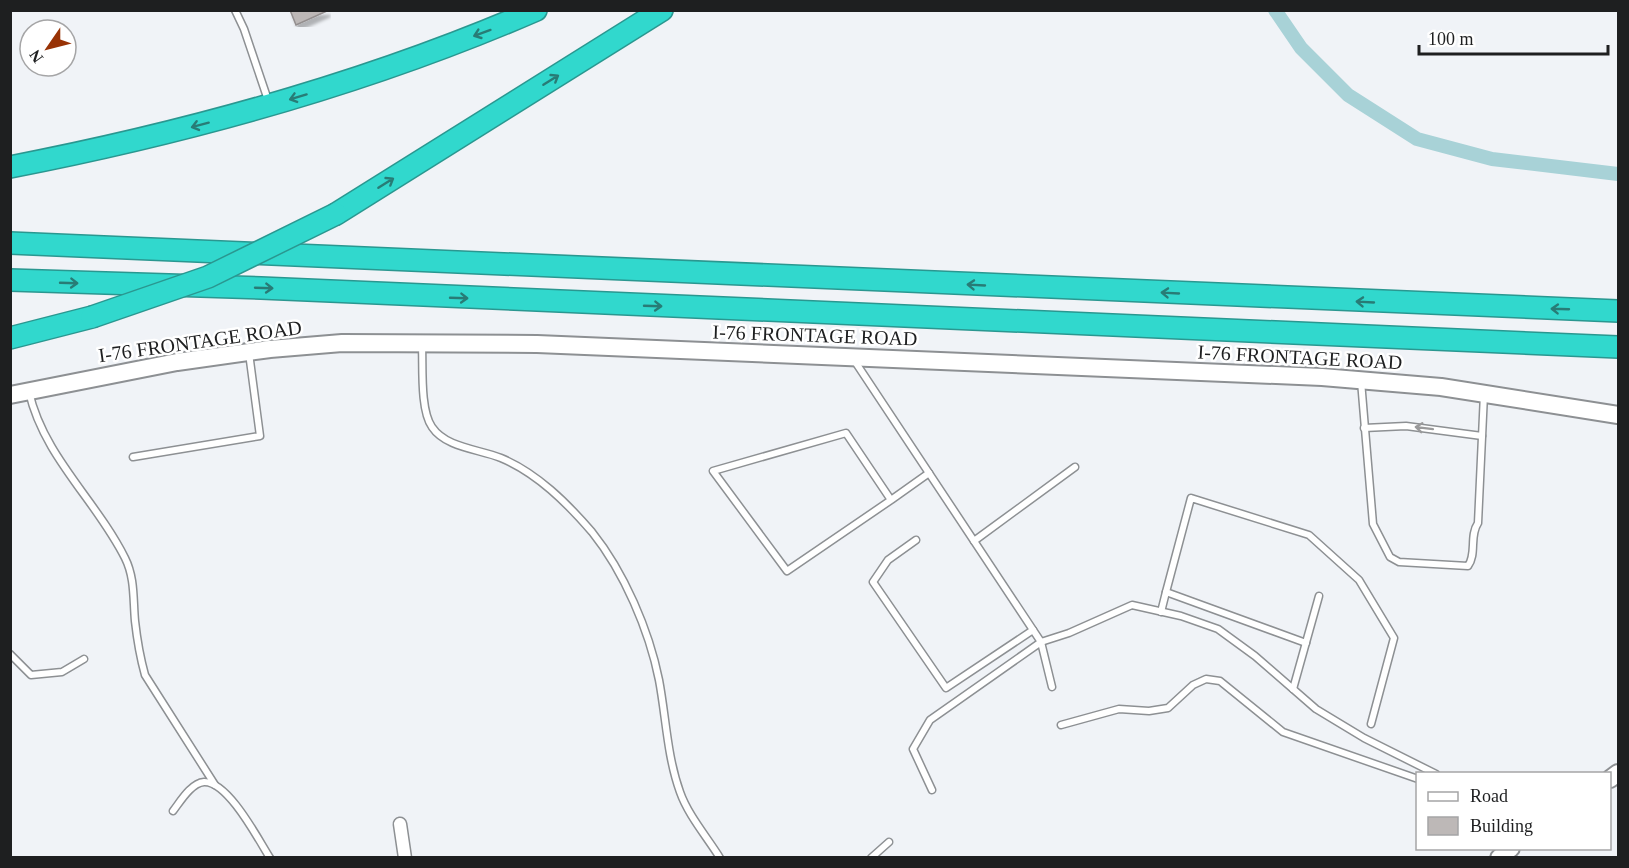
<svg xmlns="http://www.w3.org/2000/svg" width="1629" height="868" viewBox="0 0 1629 868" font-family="'Times New Roman',serif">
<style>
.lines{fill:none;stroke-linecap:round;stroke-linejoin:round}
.canal{stroke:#a8d2d7;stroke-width:14}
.building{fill:#bdb8b7;stroke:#938e8e;stroke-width:1.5;filter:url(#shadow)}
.lane-casing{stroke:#8d9093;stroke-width:9}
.street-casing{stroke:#8d9093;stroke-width:15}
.secondary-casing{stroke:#8d9093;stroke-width:20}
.highway-casing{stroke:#2a9790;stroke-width:24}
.lane{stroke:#fff;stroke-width:6}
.street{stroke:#fff;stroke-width:12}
.secondary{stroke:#fff;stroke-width:16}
.highway{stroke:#31d8cd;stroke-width:21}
.highway-bridge-casing{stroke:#2a9790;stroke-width:24;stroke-linecap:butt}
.highway-bridge{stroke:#31d8cd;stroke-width:21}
.oneway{stroke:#287c76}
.oneway2{stroke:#9a9a9b}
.labels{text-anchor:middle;stroke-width:5;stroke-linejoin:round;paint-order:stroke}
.street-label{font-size:20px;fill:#1e1f20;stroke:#fff}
</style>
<defs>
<filter id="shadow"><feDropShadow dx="3" dy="5.5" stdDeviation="1.5" flood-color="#0004"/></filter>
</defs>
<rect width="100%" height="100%" fill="#f0f3f7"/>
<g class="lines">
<!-- canal -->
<path class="canal" d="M 1275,10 L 1301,48 L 1348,95 L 1417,139 L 1492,159 L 1618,174"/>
</g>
<!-- building -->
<path class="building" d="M 290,10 L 327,10 L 327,11 L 296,25 Z"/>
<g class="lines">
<!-- lane casing -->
<g class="lane-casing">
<g id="lane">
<path d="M 235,10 L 244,29 L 269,103"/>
<path d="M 422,346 C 423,367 420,410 432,427 C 446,448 479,449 501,458 C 537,473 567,503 592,532 C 624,572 649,630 659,680 C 666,717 667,756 680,792 C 688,815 707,837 720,858"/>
<path d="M 854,360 L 1041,642 L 1069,633 L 1132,605 L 1181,616 L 1218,629 L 1255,656 L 1316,709 L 1364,738 L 1436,774"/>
<path d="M 1361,381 L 1373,524 L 1390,557 L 1399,562 L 1468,566 C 1477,554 1469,536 1478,523 L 1484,394"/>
<path d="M 29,392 C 44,457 96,500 125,558 C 135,578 133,599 135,621 C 137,639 140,657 145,675 L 215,785"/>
<path d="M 1364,428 L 1406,426 L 1482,436"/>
<path d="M 133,457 L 260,436 L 249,353"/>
<path d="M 891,500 L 787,571 L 713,471 L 846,433 L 891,500 L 929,473"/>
<path d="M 916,540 L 888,560 L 873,582 L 946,688 L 1033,630"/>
<path d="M 974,541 L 1075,467"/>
<path d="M 1161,612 L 1166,592"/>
<path d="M 1306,643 L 1166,592 L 1191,498 L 1309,535 L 1359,580 L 1394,638 L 1371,724"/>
<path d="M 10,654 L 31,675 L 62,672 L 84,659"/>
<path d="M 1293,689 L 1319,596"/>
<path d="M 1061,725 L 1119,709 L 1149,711 L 1168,708 L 1193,685 L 1206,679 L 1220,681 L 1283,732 L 1418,779"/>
<path d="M 932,790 L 913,749 L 930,720 L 1041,642 L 1052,687"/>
<path d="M 173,811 C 180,802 191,783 204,782 C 228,781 258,839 270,858"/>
<path d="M 871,858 L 889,842"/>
</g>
</g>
<!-- street casing -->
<g class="street-casing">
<path id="street" d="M 400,824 L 405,858"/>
</g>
<!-- secondary casing -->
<g class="secondary-casing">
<g id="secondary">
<path d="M 10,395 L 177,362 L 270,349 L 342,343 L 537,344 L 1322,377 L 1441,387 L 1618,415"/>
<path d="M 1610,779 L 1618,773"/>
<path d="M 1499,858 L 1511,848"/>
</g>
</g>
<!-- highway casing -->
<g class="highway-casing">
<g id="highway">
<path d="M 10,167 C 190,132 368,83 536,10"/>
<path d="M 336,214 L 662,10"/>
<path d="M 10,243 L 1618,311"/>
<path d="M 10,280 L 261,288 L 1618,347"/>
<path d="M 10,338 L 92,317"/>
</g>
</g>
<!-- lane -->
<use href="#lane" class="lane"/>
<!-- street -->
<use href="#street" class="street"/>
<!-- secondary -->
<use href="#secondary" class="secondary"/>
<!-- highway -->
<use href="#highway" class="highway"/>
<!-- highway-bridge casing -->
<g class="highway-bridge-casing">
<path id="highway-bridge" d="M 92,317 L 208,277 L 336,214"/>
</g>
<!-- highway-bridge -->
<use href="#highway-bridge" class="highway-bridge"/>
</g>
<!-- one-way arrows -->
<defs><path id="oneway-shaft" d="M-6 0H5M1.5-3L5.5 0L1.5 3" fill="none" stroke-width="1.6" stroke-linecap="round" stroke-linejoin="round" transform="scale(1.5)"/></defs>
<g class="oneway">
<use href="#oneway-shaft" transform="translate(482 33) rotate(160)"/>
<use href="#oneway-shaft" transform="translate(551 80) rotate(-32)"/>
<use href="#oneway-shaft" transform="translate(298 97) rotate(163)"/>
<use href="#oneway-shaft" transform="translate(200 125) rotate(165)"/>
<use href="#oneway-shaft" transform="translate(386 183) rotate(-32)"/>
<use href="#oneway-shaft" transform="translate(69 283) rotate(2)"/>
<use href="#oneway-shaft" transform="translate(976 285) rotate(-177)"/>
<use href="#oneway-shaft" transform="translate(264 288) rotate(2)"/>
<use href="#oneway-shaft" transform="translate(1170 293) rotate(-177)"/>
<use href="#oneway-shaft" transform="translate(459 298) rotate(2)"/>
<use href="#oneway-shaft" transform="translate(1365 302) rotate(-177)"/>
<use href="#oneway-shaft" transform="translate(653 306) rotate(2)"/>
<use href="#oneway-shaft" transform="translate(1560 309) rotate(-178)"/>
</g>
<use class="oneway2" href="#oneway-shaft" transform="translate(1424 428) rotate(-173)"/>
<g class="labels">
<!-- street labels -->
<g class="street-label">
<text transform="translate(815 335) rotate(2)" y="7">I-76 FRONTAGE ROAD</text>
<text transform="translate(200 341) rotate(-8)" y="7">I-76 FRONTAGE ROAD</text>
<text transform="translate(1300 357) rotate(3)" y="7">I-76 FRONTAGE ROAD</text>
</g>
</g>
<!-- border -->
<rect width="1629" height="868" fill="none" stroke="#1e1f20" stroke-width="24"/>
<!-- legend -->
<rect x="1416" y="772" width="195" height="78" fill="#ffffff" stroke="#a5a5a6" stroke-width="1.5"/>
<rect x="1428" y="792" width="30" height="9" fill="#ffffff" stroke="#a5a5a6" stroke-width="1.5"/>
<text x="1470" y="802" font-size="18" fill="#1e1f20">Road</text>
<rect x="1428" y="817" width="30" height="18" fill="#bdb8b7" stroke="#a5a5a6" stroke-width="1.5"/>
<text x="1470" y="832" font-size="18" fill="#1e1f20">Building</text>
<!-- north arrow -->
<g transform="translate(48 48) rotate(235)"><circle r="28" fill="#ffffff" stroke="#a5a5a6" stroke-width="1.5"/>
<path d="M0-4.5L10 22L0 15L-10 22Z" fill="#983205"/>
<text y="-9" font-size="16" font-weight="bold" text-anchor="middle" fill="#1e1f20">N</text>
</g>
<!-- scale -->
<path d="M1419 45v9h189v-9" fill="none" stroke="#1e1f20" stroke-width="3"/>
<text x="1428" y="45" font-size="18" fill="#1e1f20" stroke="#ffffff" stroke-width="4.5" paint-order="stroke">100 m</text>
</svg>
